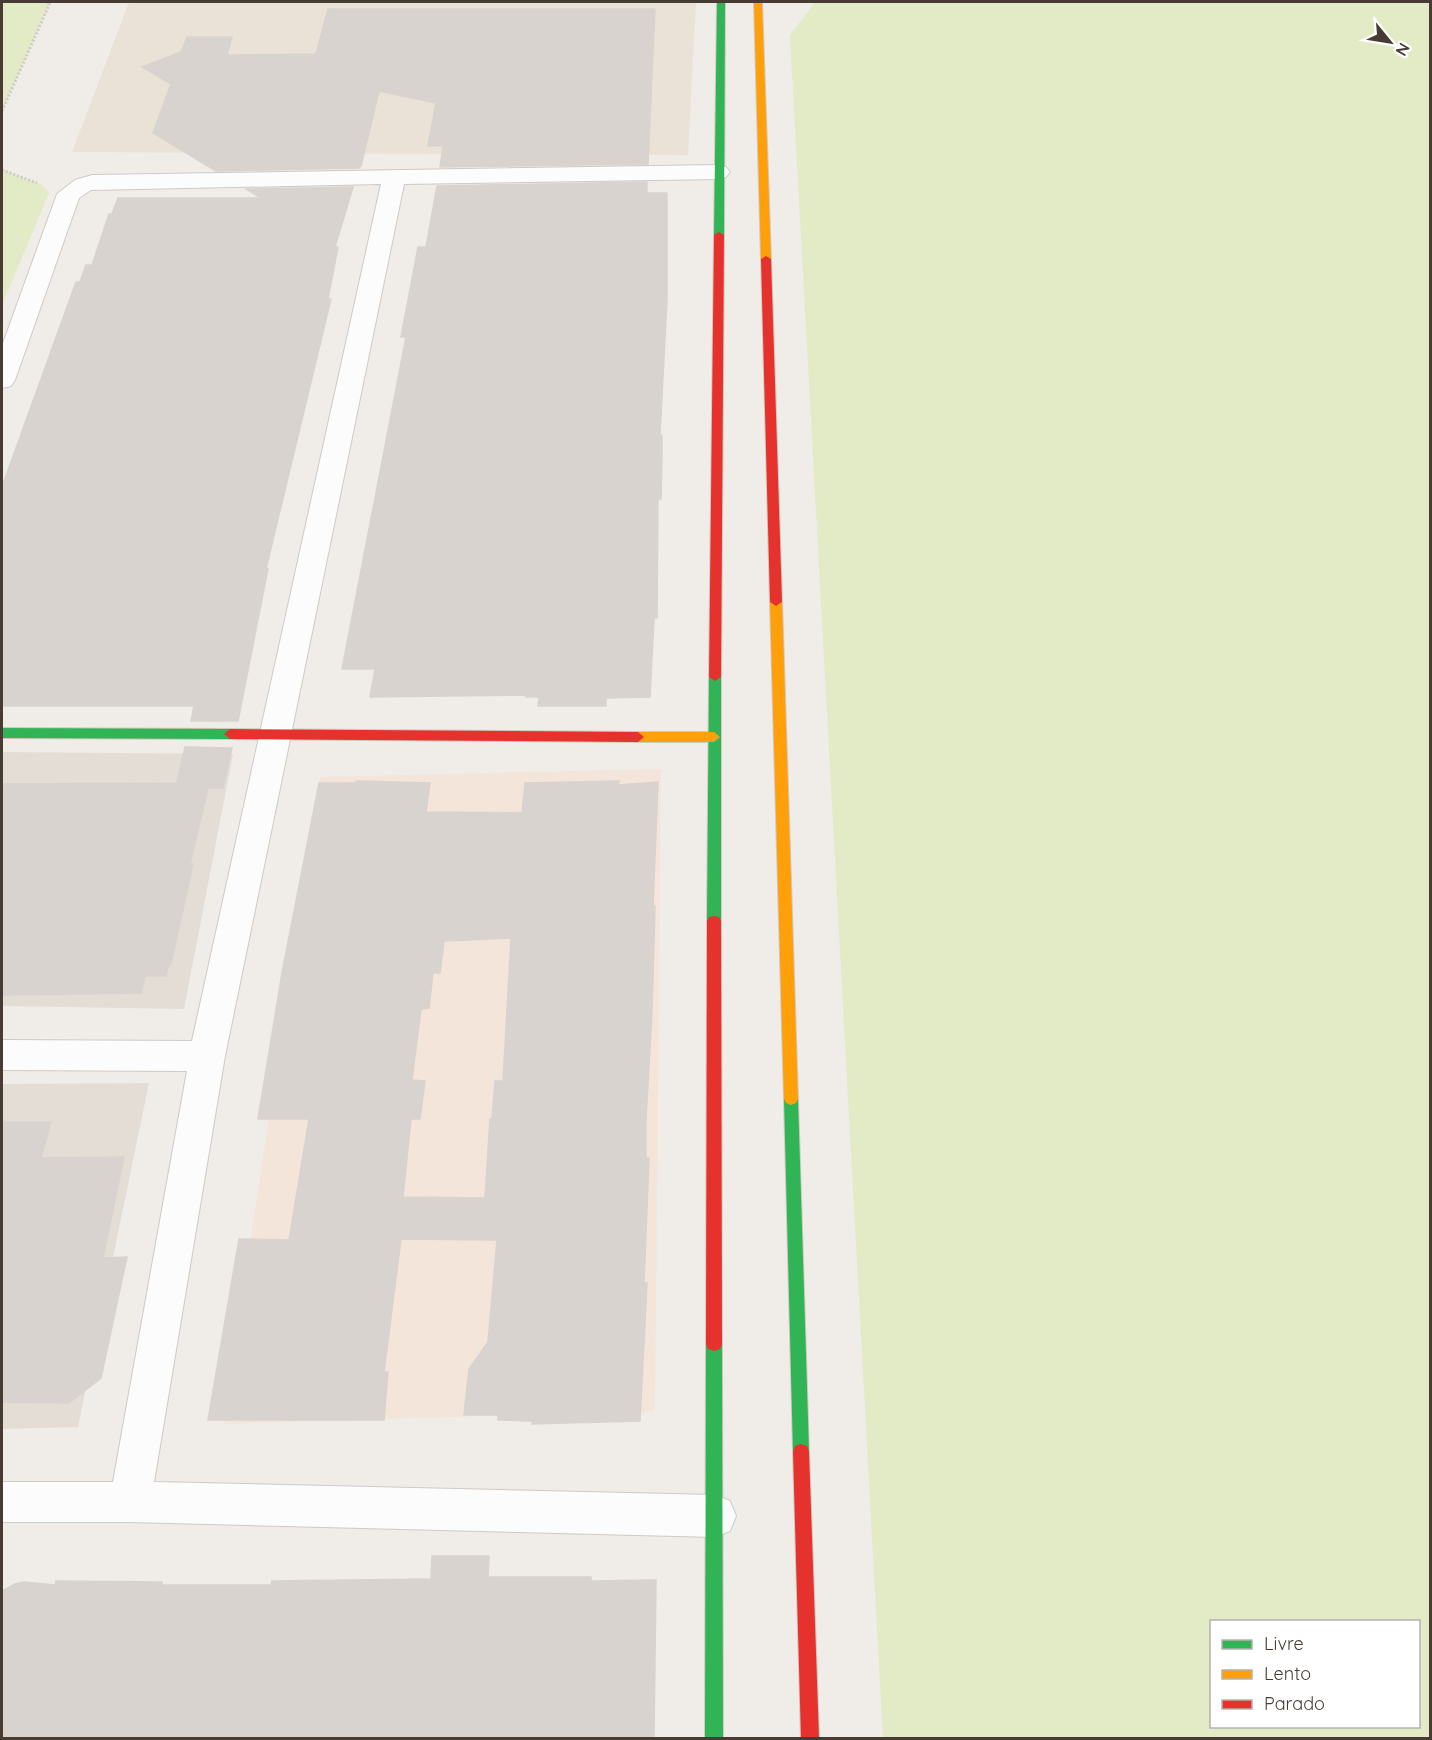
<svg xmlns="http://www.w3.org/2000/svg" width="1432" height="1740" viewBox="0 0 1432 1740" font-family="Quicksand,sans-serif">
<style>
.residential{fill:#e4ddd5}
.commercial{fill:#f3e5da}
.education{fill:#ebe2d7}
.green{fill:#e2eac6;fill-rule:evenodd}
.building{fill:#d8d3cf;stroke:#d8d3ce;stroke-width:1.5;fill-rule:evenodd}
.lines{fill:none;stroke-linecap:round;stroke-linejoin:round}
.street-casing{stroke:#cecac6;stroke-width:2}
.fast-casing{stroke:#d1c9c0;stroke-width:2}
.slow-casing{stroke:#d1c9c0;stroke-width:2}
.jam-casing{stroke:#d1c9c0;stroke-width:2}
.path{stroke:#d0cdc9;stroke-width:3;stroke-dasharray:2 2;stroke-linecap:butt}
.street{fill:#fdfcfc;fill-rule:evenodd}
.fast{fill:#30b455;fill-rule:evenodd}
.slow{fill:#ff9f0a;fill-rule:evenodd}
.jam{fill:#e5322d;fill-rule:evenodd}
</style>
<rect width="100%" height="100%" fill="#f0ece8"/>
<!-- residential -->
<g class="residential">
<path d="M 2,752 L 233,754 L 184,1009 L 2,1006 Z"/>
<path d="M 149,1083 L 78,1427 L 2,1429 L 2,1084 Z"/>
</g>
<!-- commercial -->
<path class="commercial" d="M 661,769 L 655,1411 L 223,1424 L 320,777 Z"/>
<!-- education -->
<path class="education" d="M 129,2 L 696,2 L 688,155 L 72,152 Z"/>
<!-- green -->
<g class="green">
<path d="M 2,2 L 50,3 L 2,111 Z"/>
<path d="M 815,2 L 1430,2 L 1430,1738 L 883,1738 L 790,35 ZM 1212,1622 L 1418,1622 L 1418,1726 L 1212,1726 Z"/>
<path d="M 2,169 L 42,185 L 49,193 L 2,305 Z"/>
</g>
<!-- building -->
<g class="building">
<path d="M 328,9 L 655,9 L 648,164 L 440,167 L 443,146 L 428,146 L 436,103 L 379,91 L 361,166 L 359,168 L 216,171 L 153,133 L 171,84 L 142,67 L 181,52 L 187,37 L 232,37 L 227,55 L 316,54 Z"/>
<path d="M 647,182 L 647,193 L 667,193 L 667,300 L 660,435 L 662,435 L 662,456 L 661,499 L 658,499 L 657,618 L 654,618 L 650,697 L 606,698 L 606,706 L 538,706 L 539,697 L 526,697 L 526,695 L 370,697 L 375,669 L 342,669 L 406,337 L 401,337 L 418,247 L 426,247 L 437,186 Z"/>
<path d="M 353,187 L 335,247 L 338,247 L 328,299 L 331,299 L 266,569 L 268,569 L 238,721 L 191,721 L 194,706 L 2,706 L 2,487 L 76,282 L 80,282 L 86,265 L 92,265 L 109,214 L 112,214 L 118,198 L 261,198 L 246,189 Z"/>
<path d="M 185,747 L 232,748 L 223,788 L 208,788 L 190,864 L 193,864 L 171,964 L 169,964 L 166,976 L 145,976 L 141,993 L 2,995 L 2,784 L 177,783 Z"/>
<path d="M 356,781 L 430,783 L 426,812 L 522,813 L 525,783 L 619,781 L 618,785 L 658,782 L 653,906 L 655,906 L 652,1012 L 646,1119 L 646,1158 L 649,1158 L 644,1283 L 647,1283 L 640,1421 L 532,1424 L 533,1421 L 498,1420 L 498,1415 L 464,1415 L 469,1369 L 488,1342 L 497,1240 L 401,1239 L 384,1372 L 388,1372 L 384,1420 L 208,1420 L 239,1239 L 289,1240 L 309,1119 L 258,1119 L 282,973 L 319,783 L 356,783 ZM 511,938 L 503,1081 L 495,1081 L 492,1119 L 490,1119 L 485,1198 L 403,1197 L 411,1119 L 420,1119 L 425,1081 L 412,1080 L 421,1009 L 429,1008 L 433,973 L 440,973 L 444,941 Z"/>
<path d="M 2,1122 L 51,1122 L 41,1158 L 124,1157 L 103,1258 L 127,1257 L 101,1378 L 69,1403 L 2,1402 Z"/>
<path d="M 432,1556 L 489,1556 L 488,1577 L 591,1577 L 591,1581 L 656,1580 L 654,1738 L 2,1738 L 2,1591 L 15,1584 L 24,1582 L 55,1585 L 56,1581 L 162,1582 L 162,1585 L 271,1585 L 272,1581 L 431,1579 Z"/>
</g>
<g class="lines">
<!-- street casing -->
<g class="street-casing">
<path id="street" d="M 718,165 L 726,167 L 730,172 L 726,177 L 718,179 L 404,184 L 225,1056 L 154,1482 L 715,1495 L 730,1501 L 736,1516 L 730,1531 L 715,1537 L 130,1522 L 2,1522 L 2,1482 L 113,1482 L 187,1071 L 2,1070 L 2,1040 L 192,1041 L 381,184 L 91,190 L 79,198 L 15,380 L 11,386 L 2,388 L 2,346 L 57,194 L 75,180 L 92,175 Z"/>
</g>
<!-- fast casing -->
<g class="fast-casing">
<g id="fast">
<path d="M 717,2 L 725,2 L 724,235 L 719,238 L 714,235 Z"/>
<path d="M 715,673 L 721,677 L 721,921 L 719,925 L 709,925 L 707,921 L 709,677 Z"/>
<path d="M 2,728 L 230,729 L 236,734 L 230,739 L 2,738 Z"/>
<path d="M 791,1093 L 796,1095 L 798,1099 L 809,1452 L 807,1458 L 801,1460 L 795,1458 L 793,1452 L 784,1099 L 786,1095 Z"/>
<path d="M 714,1337 L 720,1339 L 722,1344 L 723,1738 L 705,1738 L 706,1344 L 708,1339 Z"/>
</g>
</g>
<!-- slow casing -->
<g class="slow-casing">
<g id="slow">
<path d="M 754,2 L 762,2 L 771,259 L 766,262 L 761,259 Z"/>
<path d="M 776,598 L 782,602 L 798,1099 L 796,1103 L 791,1105 L 786,1103 L 784,1099 L 770,602 Z"/>
<path d="M 638,732 L 714,732 L 720,737 L 714,742 L 638,742 L 632,737 Z"/>
</g>
</g>
<!-- jam casing -->
<g class="jam-casing">
<g id="jam">
<path d="M 719,232 L 724,235 L 721,677 L 715,681 L 709,677 L 714,235 Z"/>
<path d="M 766,256 L 771,259 L 782,602 L 776,606 L 770,602 L 761,259 Z"/>
<path d="M 230,729 L 638,732 L 644,737 L 638,742 L 230,739 L 224,734 Z"/>
<path d="M 714,916 L 719,917 L 721,921 L 722,1344 L 720,1349 L 714,1351 L 708,1349 L 706,1344 L 707,921 L 709,917 Z"/>
<path d="M 801,1444 L 807,1446 L 809,1452 L 819,1738 L 801,1738 L 793,1452 L 795,1446 Z"/>
</g>
</g>
<!-- path -->
<g class="path">
<path d="M 2,111 L 50,3 L 46,2"/>
<path d="M 2,170 L 37,183"/>
</g>
<!-- street -->
<use href="#street" class="street"/>
<!-- fast -->
<use href="#fast" class="fast"/>
<!-- slow -->
<use href="#slow" class="slow"/>
<!-- jam -->
<use href="#jam" class="jam"/>
</g>
<!-- border -->
<rect width="1432" height="1740" fill="none" stroke="#463c34" stroke-width="6"/>
<!-- legend -->
<rect x="1210" y="1620" width="210" height="108" fill="#ffffff" stroke="#b5b1ae" stroke-width="1.5"/>
<rect x="1222" y="1640" width="30" height="9" fill="#30b455" stroke="#b5b1ae" stroke-width="1.5"/>
<text x="1264" y="1650" font-size="18" fill="#463c34">Livre</text>
<rect x="1222" y="1670" width="30" height="9" fill="#ff9f0a" stroke="#b5b1ae" stroke-width="1.5"/>
<text x="1264" y="1680" font-size="18" fill="#463c34">Lento</text>
<rect x="1222" y="1700" width="30" height="9" fill="#e5322d" stroke="#b5b1ae" stroke-width="1.5"/>
<text x="1264" y="1710" font-size="18" fill="#463c34">Parado</text>
<!-- north arrow -->
<g transform="translate(1390 42) rotate(120)" stroke="#ffffff" stroke-width="4.5" paint-order="stroke">
<path d="M0-4.5L10 22L0 15L-10 22Z" fill="#463c34"/>
<text y="-9" font-size="16" font-weight="bold" text-anchor="middle" fill="#463c34">N</text>
</g>
</svg>
